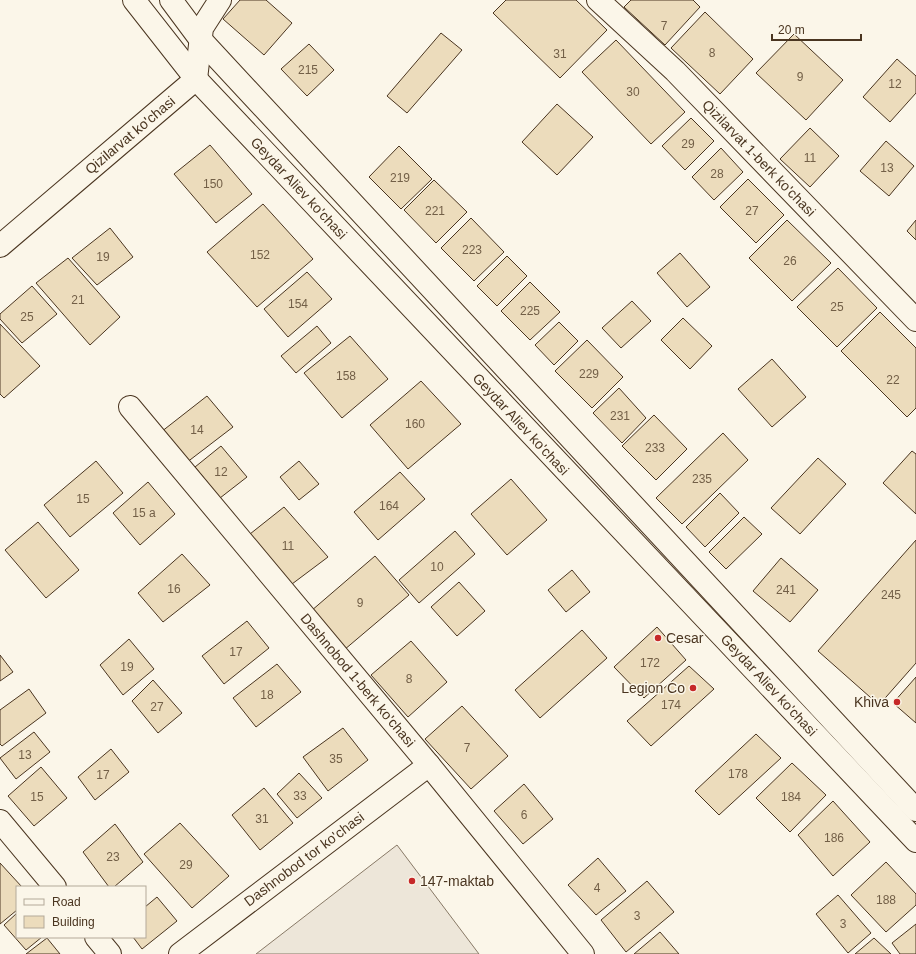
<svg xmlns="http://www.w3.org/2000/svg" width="916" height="954" viewBox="0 0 916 954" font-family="Arial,sans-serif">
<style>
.grass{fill:#ede6d9;stroke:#887966}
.building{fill:#ecdcbc;stroke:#4a3520}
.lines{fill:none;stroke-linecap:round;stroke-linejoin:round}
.minor-casing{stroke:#4a3520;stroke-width:24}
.major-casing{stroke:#4a3520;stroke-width:24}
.minor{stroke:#fbf6e9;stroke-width:22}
.major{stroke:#fbf6e9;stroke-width:22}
.poi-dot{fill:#c62828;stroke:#fbf6e9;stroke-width:1.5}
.labels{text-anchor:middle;stroke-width:3;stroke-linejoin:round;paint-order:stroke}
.number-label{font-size:12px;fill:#725f47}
.street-label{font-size:14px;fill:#4a3520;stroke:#fbf6e9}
.poi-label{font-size:14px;fill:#4a3520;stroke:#fbf6e9;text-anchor:start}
</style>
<rect width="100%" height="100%" fill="#fbf6e9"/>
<!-- grass -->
<path class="grass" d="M 397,845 L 479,954 L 256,954 Z"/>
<!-- building -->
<g class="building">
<path d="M 240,0 L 266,0 L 292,23 L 264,55 L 223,19 Z"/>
<path d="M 506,0 L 576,0 L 607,30 L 560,78 L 493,13 Z"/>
<path d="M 631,0 L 693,0 L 700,7 L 665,45 L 624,7 Z"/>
<path d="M 705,12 L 753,59 L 720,94 L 671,48 Z"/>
<path d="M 441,33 L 462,50 L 407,113 L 387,96 Z"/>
<path d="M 794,34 L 843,80 L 806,120 L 756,73 Z"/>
<path d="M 616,40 L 685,112 L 651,144 L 582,72 Z"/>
<path d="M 309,44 L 334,70 L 307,96 L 281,69 Z"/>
<path d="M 897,59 L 916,76 L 916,93 L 890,122 L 863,97 Z"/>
<path d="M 557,104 L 593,137 L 557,175 L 522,142 Z"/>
<path d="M 691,118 L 714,141 L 685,170 L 662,146 Z"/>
<path d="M 810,128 L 839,156 L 810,187 L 780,159 Z"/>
<path d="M 886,141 L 914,166 L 889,196 L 860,171 Z"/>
<path d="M 210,145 L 252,194 L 216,223 L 174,174 Z"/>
<path d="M 399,146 L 432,179 L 401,209 L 369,177 Z"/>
<path d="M 721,148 L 743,172 L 714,200 L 692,177 Z"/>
<path d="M 748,179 L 784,215 L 756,243 L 720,207 Z"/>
<path d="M 434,180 L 467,212 L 436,243 L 404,210 Z"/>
<path d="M 263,204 L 313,259 L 257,307 L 207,252 Z"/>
<path d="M 471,218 L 504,252 L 474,281 L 441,248 Z"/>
<path d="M 787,220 L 831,263 L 792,301 L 749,258 Z"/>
<path d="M 916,220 L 916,240 L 907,231 Z"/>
<path d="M 110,228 L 133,257 L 97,285 L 72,258 Z"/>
<path d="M 680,253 L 710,287 L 687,307 L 657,273 Z"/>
<path d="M 507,256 L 527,276 L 497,306 L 477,286 Z"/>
<path d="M 68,258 L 120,317 L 90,345 L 36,283 Z"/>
<path d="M 838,268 L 877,308 L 837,347 L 797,307 Z"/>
<path d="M 307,272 L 332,299 L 288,337 L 264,309 Z"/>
<path d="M 530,282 L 560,312 L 530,340 L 501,311 Z"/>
<path d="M 32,286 L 57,314 L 22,343 L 0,319 L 0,314 Z"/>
<path d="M 632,301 L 651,321 L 621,348 L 602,328 Z"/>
<path d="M 880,312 L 916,348 L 916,408 L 907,417 L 841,351 Z"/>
<path d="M 683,318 L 712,346 L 690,369 L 661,340 Z"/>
<path d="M 559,322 L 578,341 L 554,365 L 535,345 Z"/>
<path d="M 0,324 L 40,366 L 4,398 L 0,394 Z"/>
<path d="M 317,326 L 331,343 L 296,373 L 281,356 Z"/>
<path d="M 350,336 L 388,379 L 342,418 L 304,373 Z"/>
<path d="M 587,340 L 623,377 L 592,408 L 555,371 Z"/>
<path d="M 772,359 L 806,397 L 772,427 L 738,389 Z"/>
<path d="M 421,381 L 461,424 L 408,469 L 370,425 Z"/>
<path d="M 619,388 L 646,418 L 622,443 L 593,413 Z"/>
<path d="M 207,396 L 233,427 L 186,463 L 161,432 Z"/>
<path d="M 654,415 L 687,449 L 656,480 L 622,446 Z"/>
<path d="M 723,433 L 748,460 L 682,524 L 656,498 Z"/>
<path d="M 221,446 L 247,477 L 220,498 L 195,467 Z"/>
<path d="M 912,451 L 916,454 L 916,514 L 883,483 Z"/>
<path d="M 818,458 L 846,484 L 800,534 L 771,508 Z"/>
<path d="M 96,461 L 123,493 L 70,537 L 44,505 Z"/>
<path d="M 299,461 L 319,484 L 299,500 L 280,477 Z"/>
<path d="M 400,472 L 425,499 L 378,540 L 354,512 Z"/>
<path d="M 511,479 L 547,520 L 507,555 L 471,514 Z"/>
<path d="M 148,482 L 175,514 L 140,545 L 113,513 Z"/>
<path d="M 720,493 L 739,513 L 705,547 L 686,527 Z"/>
<path d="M 284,507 L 328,557 L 292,584 L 250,534 Z"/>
<path d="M 744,517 L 762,534 L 726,569 L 709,552 Z"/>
<path d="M 38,522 L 79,570 L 46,598 L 5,550 Z"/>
<path d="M 455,531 L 475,554 L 419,603 L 399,580 Z"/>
<path d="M 916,540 L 916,663 L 879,705 L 818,651 Z"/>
<path d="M 182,554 L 210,585 L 163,622 L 138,593 Z"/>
<path d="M 375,556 L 409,595 L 344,650 L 311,611 Z"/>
<path d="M 781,558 L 818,590 L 790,622 L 753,591 Z"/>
<path d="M 572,570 L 590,592 L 566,612 L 548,590 Z"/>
<path d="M 459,582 L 485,611 L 457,636 L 431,607 Z"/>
<path d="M 247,621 L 269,648 L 224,684 L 202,656 Z"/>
<path d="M 657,627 L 686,660 L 644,698 L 614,667 Z"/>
<path d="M 582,630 L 607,658 L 540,718 L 515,690 Z"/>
<path d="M 129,639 L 154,669 L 123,695 L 100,665 Z"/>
<path d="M 411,641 L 447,682 L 408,717 L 371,675 Z"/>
<path d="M 0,655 L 13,672 L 0,681 Z"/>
<path d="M 277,664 L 301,692 L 256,727 L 233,698 Z"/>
<path d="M 689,666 L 714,689 L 651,746 L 627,721 Z"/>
<path d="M 916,677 L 916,723 L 893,703 Z"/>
<path d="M 153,680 L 182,713 L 158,733 L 132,701 Z"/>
<path d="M 29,689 L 46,713 L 2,746 L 0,744 L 0,710 Z"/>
<path d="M 462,706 L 508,756 L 471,789 L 425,739 Z"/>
<path d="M 343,728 L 368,760 L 328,791 L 303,757 Z"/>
<path d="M 34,732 L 50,752 L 16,779 L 0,758 Z"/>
<path d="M 756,734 L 781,758 L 719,815 L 695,791 Z"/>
<path d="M 111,749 L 129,772 L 95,800 L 78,777 Z"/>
<path d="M 792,763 L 826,795 L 790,832 L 756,798 Z"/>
<path d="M 41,767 L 67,798 L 34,826 L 8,796 Z"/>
<path d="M 299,773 L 322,798 L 297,818 L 277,794 Z"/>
<path d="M 524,784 L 553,819 L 523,844 L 494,811 Z"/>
<path d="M 264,788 L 293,823 L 260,850 L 232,815 Z"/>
<path d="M 833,801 L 870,842 L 833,876 L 798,835 Z"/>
<path d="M 180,823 L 229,876 L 192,908 L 144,854 Z"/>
<path d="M 115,824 L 143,862 L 114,887 L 109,887 L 83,852 Z"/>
<path d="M 598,858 L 626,891 L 596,915 L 568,885 Z"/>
<path d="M 886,862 L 916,894 L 916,905 L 886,932 L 851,895 Z"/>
<path d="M 0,863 L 22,887 L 17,887 L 17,910 L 0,924 Z"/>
<path d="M 647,881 L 674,912 L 626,952 L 601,920 Z"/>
<path d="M 838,895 L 871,933 L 848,953 L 816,914 Z"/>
<path d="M 157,897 L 177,921 L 142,949 L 133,937 L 145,937 L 145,907 Z"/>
<path d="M 17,913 L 17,937 L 42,937 L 26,950 L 4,925 Z"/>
<path d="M 916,924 L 916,954 L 900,954 L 892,943 Z"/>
<path d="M 660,932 L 679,954 L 634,954 Z"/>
<path d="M 47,938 L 60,954 L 26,954 Z"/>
<path d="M 874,938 L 891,954 L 855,954 Z"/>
</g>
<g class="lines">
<!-- minor casing -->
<g class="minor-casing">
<g id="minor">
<path d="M 598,0 L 675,71 L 916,320"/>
<path d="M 0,246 L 196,79 L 202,28 L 220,0"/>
<path d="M 130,407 L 429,765 L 583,954"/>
<path d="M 0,821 L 55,887"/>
<path d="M 96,937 L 110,954"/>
<path d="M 180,954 L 429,765"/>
</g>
</g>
<!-- major casing -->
<g class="major-casing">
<g id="major">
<path d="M 134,0 L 196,79 L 916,841"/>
<path d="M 171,0 L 200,39 L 916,810"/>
</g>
</g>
<!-- minor -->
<use href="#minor" class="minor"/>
<!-- major -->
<use href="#major" class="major"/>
</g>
<!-- markers -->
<g class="poi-dot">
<circle cx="658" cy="638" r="4"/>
<circle cx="693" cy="688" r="4"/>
<circle cx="897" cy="702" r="4"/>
<circle cx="412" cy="881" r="4"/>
</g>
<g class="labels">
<!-- number labels -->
<g class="number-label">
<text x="664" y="30">7</text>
<text x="712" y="57">8</text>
<text x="560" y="58">31</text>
<text x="308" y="74">215</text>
<text x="800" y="81">9</text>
<text x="895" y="88">12</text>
<text x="633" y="96">30</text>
<text x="688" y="148">29</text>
<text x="810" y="162">11</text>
<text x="887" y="172">13</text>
<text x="717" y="178">28</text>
<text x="400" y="182">219</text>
<text x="213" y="188">150</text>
<text x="435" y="215">221</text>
<text x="752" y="215">27</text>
<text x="472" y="254">223</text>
<text x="260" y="259">152</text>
<text x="103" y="261">19</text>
<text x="790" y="265">26</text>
<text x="78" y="304">21</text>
<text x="298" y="308">154</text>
<text x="837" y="311">25</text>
<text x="530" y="315">225</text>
<text x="27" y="321">25</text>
<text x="589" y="378">229</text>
<text x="346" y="380">158</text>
<text x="893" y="384">22</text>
<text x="620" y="420">231</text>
<text x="415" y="428">160</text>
<text x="197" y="434">14</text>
<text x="655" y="452">233</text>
<text x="221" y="476">12</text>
<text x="702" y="483">235</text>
<text x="83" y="503">15</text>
<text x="389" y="510">164</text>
<text x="144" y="517">15 а</text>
<text x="288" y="550">11</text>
<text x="437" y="571">10</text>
<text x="174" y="593">16</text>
<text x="786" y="594">241</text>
<text x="891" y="599">245</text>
<text x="360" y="607">9</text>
<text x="236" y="656">17</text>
<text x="650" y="667">172</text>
<text x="127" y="671">19</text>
<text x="409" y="683">8</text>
<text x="267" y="699">18</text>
<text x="671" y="709">174</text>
<text x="157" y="711">27</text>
<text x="467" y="752">7</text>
<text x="25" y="759">13</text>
<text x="336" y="763">35</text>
<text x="738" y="778">178</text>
<text x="103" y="779">17</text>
<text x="300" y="800">33</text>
<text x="37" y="801">15</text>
<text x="791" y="801">184</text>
<text x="524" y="819">6</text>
<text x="262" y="823">31</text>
<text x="834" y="842">186</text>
<text x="113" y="861">23</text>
<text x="186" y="869">29</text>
<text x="597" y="892">4</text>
<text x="886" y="904">188</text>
<text x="637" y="920">3</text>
<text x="843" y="928">3</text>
</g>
<!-- street labels -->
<g class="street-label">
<text transform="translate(130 135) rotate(-40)" y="5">Qizilarvat ko'chasi</text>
<text transform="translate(759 158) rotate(46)" y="5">Qizilarvat 1-berk ko'chasi</text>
<text transform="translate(299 188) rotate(47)" y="5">Geydar Aliev ko'chasi</text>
<text transform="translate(521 424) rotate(47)" y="5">Geydar Aliev ko'chasi</text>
<text transform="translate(358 680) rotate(50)" y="5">Dashnobod 1-berk ko'chasi</text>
<text transform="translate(769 685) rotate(47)" y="5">Geydar Aliev ko'chasi</text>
<text transform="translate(304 859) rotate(-37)" y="5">Dashnobod tor ko'chasi</text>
</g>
<!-- poi labels -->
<g class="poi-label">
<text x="666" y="643">Cesar</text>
<text x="685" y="693" text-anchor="end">Legion Co</text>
<text x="889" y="707" text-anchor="end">Khiva</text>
<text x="420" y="886">147-maktab</text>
</g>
</g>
<!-- legend -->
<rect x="16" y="886" width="130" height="52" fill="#fbf6e9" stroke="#b4a999"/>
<rect x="24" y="899" width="20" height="6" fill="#fbf6e9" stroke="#b4a999"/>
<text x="52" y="906" font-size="12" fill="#4a3520">Road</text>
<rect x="24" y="916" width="20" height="12" fill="#ecdcbc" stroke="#b4a999"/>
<text x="52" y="926" font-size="12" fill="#4a3520">Building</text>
<!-- scale -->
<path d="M772 34v6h89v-6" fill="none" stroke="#4a3520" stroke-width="2"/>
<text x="778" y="34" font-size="12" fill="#4a3520" stroke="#fbf6e9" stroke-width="3" paint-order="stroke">20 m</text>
</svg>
